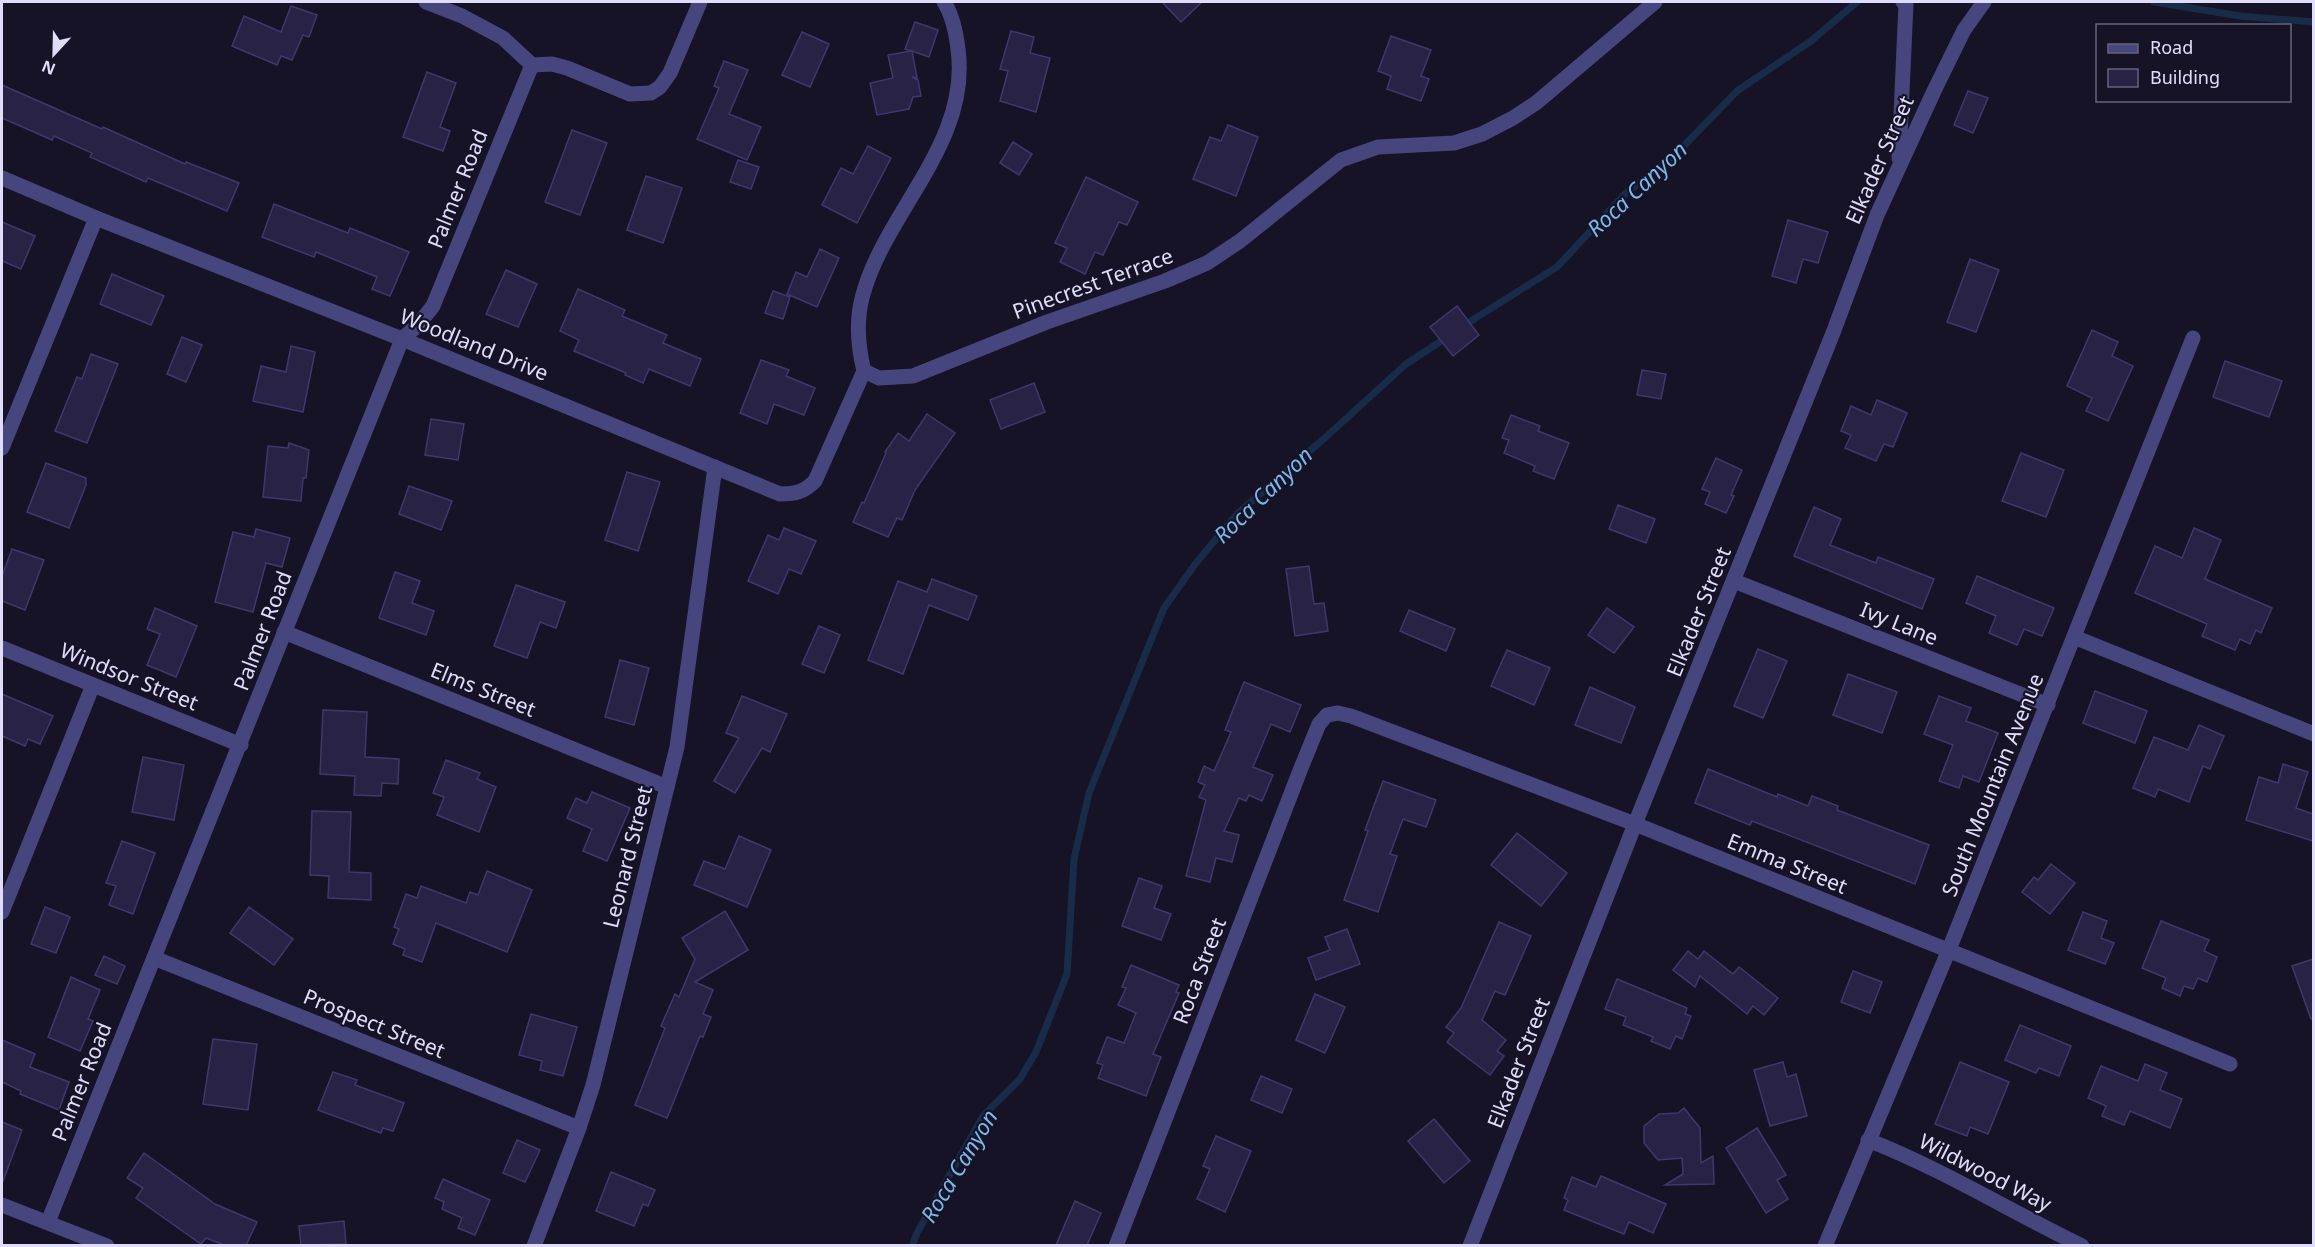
<svg xmlns="http://www.w3.org/2000/svg" width="2315" height="1247" viewBox="0 0 2315 1247" font-family="'Noto Sans',sans-serif">
<style>
.lines{fill:none;stroke-linecap:round;stroke-linejoin:round}
.stream{stroke:#182c4a;stroke-width:7}
.building{fill:#282244;stroke:#41376d;stroke-width:1.5}
.street{stroke:#46457e;stroke-width:15}
.labels{text-anchor:middle;stroke-width:4.5;stroke-linejoin:round;paint-order:stroke}
.street-label{font-size:21px;fill:#e0ddfa;stroke:#161326}
.water-label{font-size:22px;font-style:italic;fill:#79b9ec;stroke:#161326}
</style>
<rect width="100%" height="100%" fill="#161326"/>
<g class="lines">
<!-- stream -->
<g class="stream">
<path d="M 2154,2 L 2240,16 L 2314,22"/>
<path d="M 1463,326 L 1557,267 L 1625,194 L 1676,154 L 1737,91 L 1811,41 L 1857,2"/>
<path d="M 912,1246 L 917,1233 L 983,1116 L 1020,1079 L 1036,1052 L 1067,974 L 1074,859 L 1089,793 L 1164,608 L 1196,563 L 1237,514 L 1327,436 L 1406,364 L 1449,336"/>
</g>
</g>
<!-- building -->
<g class="building">
<path d="M 1162,2 L 1202,2 L 1181,22 Z"/>
<path d="M 291,6 L 317,15 L 309,37 L 303,35 L 292,60 L 281,56 L 277,65 L 232,46 L 244,16 L 281,32 Z"/>
<path d="M 915,22 L 938,30 L 929,57 L 912,51 L 917,78 L 912,77 L 918,80 L 921,96 L 913,97 L 909,109 L 877,115 L 870,83 L 893,78 L 888,55 L 911,51 L 905,49 Z"/>
<path d="M 1011,31 L 1034,37 L 1030,53 L 1050,58 L 1036,112 L 1000,101 L 1008,71 L 1000,69 Z"/>
<path d="M 802,32 L 829,44 L 810,87 L 782,75 Z"/>
<path d="M 1391,36 L 1431,50 L 1421,76 L 1429,79 L 1421,101 L 1387,89 L 1391,76 L 1378,71 Z"/>
<path d="M 724,61 L 748,70 L 729,114 L 761,127 L 747,160 L 697,139 L 719,88 L 714,86 Z"/>
<path d="M 427,72 L 456,83 L 440,127 L 450,131 L 443,151 L 403,137 Z"/>
<path d="M 2,85 L 102,129 L 103,127 L 185,164 L 186,162 L 239,183 L 227,211 L 148,178 L 146,182 L 90,157 L 92,153 L 54,136 L 52,140 L 2,118 Z"/>
<path d="M 1968,91 L 1988,98 L 1973,133 L 1954,125 Z"/>
<path d="M 1228,125 L 1258,137 L 1236,196 L 1193,179 L 1210,137 L 1221,141 Z"/>
<path d="M 572,130 L 607,143 L 580,215 L 545,202 Z"/>
<path d="M 1013,142 L 1032,154 L 1019,175 L 1000,163 Z"/>
<path d="M 868,146 L 891,158 L 857,223 L 822,205 L 841,168 L 853,174 Z"/>
<path d="M 738,160 L 759,167 L 751,189 L 730,182 Z"/>
<path d="M 646,176 L 682,188 L 663,243 L 627,230 Z"/>
<path d="M 1086,177 L 1138,202 L 1127,225 L 1119,222 L 1103,255 L 1095,252 L 1085,274 L 1060,262 L 1067,248 L 1055,243 Z"/>
<path d="M 274,204 L 348,233 L 350,228 L 409,252 L 390,296 L 372,289 L 377,277 L 316,252 L 314,257 L 262,237 Z"/>
<path d="M 1788,220 L 1828,232 L 1818,263 L 1803,259 L 1796,283 L 1772,276 Z"/>
<path d="M 2,222 L 35,236 L 21,269 L 2,261 Z"/>
<path d="M 820,249 L 839,258 L 817,307 L 787,294 L 796,272 L 807,277 Z"/>
<path d="M 1970,259 L 1999,270 L 1976,332 L 1947,322 Z"/>
<path d="M 506,270 L 537,284 L 518,327 L 486,314 Z"/>
<path d="M 112,274 L 164,296 L 151,325 L 100,304 Z"/>
<path d="M 578,289 L 625,310 L 622,316 L 667,335 L 663,343 L 701,359 L 690,386 L 649,369 L 643,383 L 625,375 L 626,373 L 574,351 L 579,340 L 560,331 Z"/>
<path d="M 773,291 L 790,297 L 783,319 L 765,313 Z"/>
<path d="M 1457,306 L 1479,335 L 1453,356 L 1430,327 Z"/>
<path d="M 2092,330 L 2118,342 L 2112,356 L 2133,366 L 2108,421 L 2086,411 L 2092,398 L 2067,386 Z"/>
<path d="M 182,337 L 202,345 L 186,382 L 167,374 Z"/>
<path d="M 291,346 L 315,352 L 303,412 L 253,401 L 261,366 L 286,372 Z"/>
<path d="M 91,354 L 118,364 L 87,443 L 55,431 L 77,377 L 82,379 Z"/>
<path d="M 761,360 L 789,370 L 786,376 L 815,388 L 804,415 L 774,404 L 767,424 L 740,413 Z"/>
<path d="M 2225,361 L 2282,381 L 2269,417 L 2213,397 Z"/>
<path d="M 1642,370 L 1666,374 L 1661,399 L 1637,395 Z"/>
<path d="M 1034,383 L 1045,412 L 1001,429 L 990,400 Z"/>
<path d="M 1877,400 L 1907,413 L 1893,447 L 1884,444 L 1876,461 L 1845,448 L 1851,435 L 1841,431 L 1851,406 L 1871,415 Z"/>
<path d="M 927,414 L 955,433 L 915,490 L 902,520 L 897,518 L 888,537 L 853,522 L 862,502 L 864,503 L 886,453 L 885,452 L 898,433 L 909,441 Z"/>
<path d="M 1511,415 L 1540,426 L 1538,431 L 1569,443 L 1554,479 L 1533,471 L 1535,466 L 1504,453 L 1509,440 L 1502,438 Z"/>
<path d="M 431,419 L 464,424 L 458,460 L 425,455 Z"/>
<path d="M 289,443 L 309,450 L 306,478 L 303,478 L 301,501 L 263,497 L 268,446 L 288,448 Z"/>
<path d="M 2021,453 L 2064,470 L 2046,517 L 2002,501 Z"/>
<path d="M 1716,458 L 1742,470 L 1731,495 L 1734,496 L 1726,513 L 1705,504 L 1710,492 L 1702,489 Z"/>
<path d="M 46,463 L 86,478 L 86,485 L 69,528 L 27,512 Z"/>
<path d="M 627,472 L 660,482 L 638,551 L 605,540 Z"/>
<path d="M 409,486 L 452,501 L 441,530 L 399,514 Z"/>
<path d="M 1618,505 L 1655,519 L 1646,543 L 1609,529 Z"/>
<path d="M 1814,507 L 1841,519 L 1830,545 L 1876,563 L 1878,557 L 1934,579 L 1922,609 L 1794,556 Z"/>
<path d="M 784,528 L 816,541 L 801,574 L 789,569 L 778,594 L 748,581 L 768,535 L 779,540 Z"/>
<path d="M 2194,528 L 2221,540 L 2205,579 L 2272,608 L 2261,633 L 2256,630 L 2250,644 L 2240,639 L 2235,650 L 2202,636 L 2207,624 L 2135,593 L 2155,546 L 2182,558 Z"/>
<path d="M 256,529 L 290,538 L 282,567 L 266,563 L 253,612 L 215,602 L 233,532 L 254,537 Z"/>
<path d="M 12,549 L 44,560 L 25,610 L 2,601 L 2,576 Z"/>
<path d="M 1309,566 L 1314,604 L 1324,603 L 1328,631 L 1295,636 L 1286,569 Z"/>
<path d="M 395,572 L 420,581 L 412,603 L 434,611 L 426,635 L 379,618 Z"/>
<path d="M 1977,576 L 2054,608 L 2042,636 L 2024,629 L 2017,645 L 1989,633 L 1996,616 L 1966,603 Z"/>
<path d="M 932,579 L 977,596 L 968,620 L 929,605 L 903,674 L 868,660 L 898,581 L 927,592 Z"/>
<path d="M 516,585 L 565,602 L 556,628 L 540,622 L 527,658 L 494,646 Z"/>
<path d="M 155,608 L 197,626 L 176,677 L 147,665 L 160,634 L 147,629 Z"/>
<path d="M 1607,608 L 1634,627 L 1614,653 L 1588,635 Z"/>
<path d="M 1409,610 L 1455,629 L 1446,651 L 1400,631 Z"/>
<path d="M 819,626 L 840,635 L 824,673 L 802,664 Z"/>
<path d="M 1758,649 L 1787,661 L 1763,718 L 1734,706 Z"/>
<path d="M 1507,650 L 1550,668 L 1534,705 L 1491,686 Z"/>
<path d="M 620,660 L 649,668 L 634,725 L 605,717 Z"/>
<path d="M 1848,674 L 1897,692 L 1882,733 L 1833,715 Z"/>
<path d="M 1244,682 L 1301,705 L 1290,732 L 1271,724 L 1253,767 L 1273,775 L 1262,801 L 1249,795 L 1246,801 L 1239,798 L 1224,831 L 1239,835 L 1232,862 L 1216,858 L 1210,882 L 1186,876 L 1206,800 L 1199,797 L 1205,785 L 1198,782 L 1204,766 L 1214,771 L 1231,732 L 1225,730 Z"/>
<path d="M 1590,687 L 1635,707 L 1621,743 L 1575,725 Z"/>
<path d="M 2095,691 L 2147,711 L 2135,743 L 2083,723 Z"/>
<path d="M 2,694 L 53,716 L 40,744 L 28,739 L 25,746 L 2,736 Z"/>
<path d="M 742,696 L 787,714 L 770,752 L 762,748 L 735,793 L 714,781 L 739,738 L 726,733 Z"/>
<path d="M 1939,696 L 1971,708 L 1966,721 L 1998,733 L 1979,782 L 1963,776 L 1959,788 L 1939,781 L 1953,745 L 1924,734 Z"/>
<path d="M 323,710 L 367,712 L 365,757 L 399,759 L 398,784 L 382,783 L 381,796 L 354,795 L 355,776 L 320,774 Z"/>
<path d="M 2199,725 L 2224,736 L 2210,769 L 2203,766 L 2189,802 L 2158,789 L 2155,797 L 2133,788 L 2154,737 L 2188,750 Z"/>
<path d="M 143,757 L 184,765 L 174,820 L 132,812 Z"/>
<path d="M 446,760 L 480,773 L 477,779 L 496,787 L 479,832 L 437,815 L 444,797 L 433,793 Z"/>
<path d="M 2283,764 L 2308,772 L 2296,808 L 2313,814 L 2313,841 L 2246,820 L 2259,777 L 2278,783 Z"/>
<path d="M 1708,769 L 1777,797 L 1778,794 L 1808,806 L 1812,796 L 1838,806 L 1837,810 L 1929,845 L 1915,884 L 1752,821 L 1750,825 L 1695,803 Z"/>
<path d="M 1383,781 L 1436,800 L 1426,827 L 1403,819 L 1390,854 L 1397,856 L 1378,912 L 1344,900 L 1368,831 L 1365,830 Z"/>
<path d="M 592,792 L 630,808 L 607,861 L 583,851 L 592,829 L 567,818 L 576,798 L 587,803 Z"/>
<path d="M 312,811 L 351,812 L 349,872 L 371,873 L 371,900 L 328,898 L 329,876 L 310,875 Z"/>
<path d="M 1517,833 L 1567,873 L 1541,906 L 1491,865 Z"/>
<path d="M 739,836 L 771,850 L 747,907 L 694,885 L 704,861 L 725,869 Z"/>
<path d="M 122,841 L 155,853 L 133,914 L 109,905 L 116,886 L 106,883 Z"/>
<path d="M 2051,864 L 2075,883 L 2050,914 L 2022,892 L 2034,877 L 2038,880 Z"/>
<path d="M 487,871 L 532,890 L 507,952 L 436,923 L 422,962 L 403,955 L 405,949 L 393,944 L 399,929 L 394,927 L 406,894 L 417,898 L 421,886 L 466,903 L 470,892 L 478,895 Z"/>
<path d="M 1139,878 L 1162,886 L 1154,908 L 1171,914 L 1161,940 L 1122,926 Z"/>
<path d="M 45,907 L 70,917 L 56,953 L 31,944 Z"/>
<path d="M 249,907 L 293,939 L 274,965 L 230,933 Z"/>
<path d="M 725,911 L 748,950 L 695,982 L 713,990 L 703,1014 L 711,1017 L 703,1037 L 700,1036 L 667,1118 L 635,1105 L 665,1028 L 661,1026 L 675,994 L 679,997 L 695,959 L 682,938 Z"/>
<path d="M 2083,912 L 2107,921 L 2101,938 L 2114,943 L 2105,964 L 2068,950 Z"/>
<path d="M 2161,921 L 2209,940 L 2204,951 L 2217,957 L 2207,982 L 2198,978 L 2193,989 L 2184,986 L 2180,996 L 2162,988 L 2166,978 L 2142,968 Z"/>
<path d="M 1499,922 L 1531,936 L 1505,995 L 1495,991 L 1482,1020 L 1506,1040 L 1497,1051 L 1504,1056 L 1490,1075 L 1447,1042 L 1454,1033 L 1446,1027 L 1461,1008 Z"/>
<path d="M 1347,929 L 1360,964 L 1316,980 L 1308,958 L 1330,950 L 1325,937 Z"/>
<path d="M 1688,951 L 1698,959 L 1704,951 L 1733,974 L 1739,967 L 1778,998 L 1764,1015 L 1753,1006 L 1747,1014 L 1700,976 L 1695,987 L 1673,970 Z"/>
<path d="M 104,956 L 125,966 L 117,984 L 95,975 Z"/>
<path d="M 2313,959 L 2313,1018 L 2311,1019 L 2292,966 Z"/>
<path d="M 1131,965 L 1179,985 L 1176,992 L 1179,993 L 1153,1054 L 1161,1057 L 1146,1096 L 1098,1078 L 1103,1065 L 1097,1063 L 1107,1037 L 1124,1043 L 1136,1013 L 1118,1005 L 1126,988 L 1122,987 Z"/>
<path d="M 1853,971 L 1882,982 L 1870,1013 L 1841,1002 Z"/>
<path d="M 71,977 L 100,990 L 88,1019 L 93,1021 L 80,1051 L 48,1037 Z"/>
<path d="M 1617,979 L 1687,1008 L 1685,1014 L 1691,1016 L 1682,1039 L 1676,1036 L 1670,1049 L 1651,1041 L 1653,1037 L 1623,1025 L 1626,1017 L 1605,1009 Z"/>
<path d="M 1315,994 L 1345,1007 L 1325,1053 L 1296,1040 Z"/>
<path d="M 531,1014 L 577,1027 L 563,1076 L 540,1070 L 542,1061 L 519,1055 Z"/>
<path d="M 2020,1025 L 2071,1046 L 2059,1076 L 2039,1068 L 2036,1073 L 2005,1060 Z"/>
<path d="M 213,1039 L 257,1044 L 248,1110 L 203,1104 Z"/>
<path d="M 2,1040 L 35,1054 L 30,1067 L 69,1082 L 59,1110 L 20,1094 L 21,1091 L 2,1082 Z"/>
<path d="M 1783,1062 L 1787,1077 L 1796,1074 L 1807,1116 L 1770,1126 L 1754,1070 Z"/>
<path d="M 1960,1062 L 2009,1082 L 1988,1134 L 1970,1127 L 1967,1136 L 1935,1124 Z"/>
<path d="M 2145,1064 L 2167,1073 L 2160,1090 L 2182,1099 L 2170,1128 L 2130,1111 L 2124,1125 L 2102,1116 L 2106,1106 L 2088,1098 L 2101,1066 L 2138,1081 Z"/>
<path d="M 333,1072 L 357,1080 L 355,1085 L 404,1103 L 393,1131 L 383,1128 L 381,1133 L 318,1110 Z"/>
<path d="M 1261,1076 L 1292,1089 L 1282,1113 L 1251,1100 Z"/>
<path d="M 1684,1108 L 1700,1128 L 1701,1163 L 1713,1156 L 1714,1184 L 1665,1185 L 1683,1174 L 1682,1158 L 1658,1160 L 1644,1143 L 1644,1126 L 1659,1114 L 1678,1113 Z"/>
<path d="M 1434,1119 L 1470,1161 L 1444,1183 L 1408,1141 Z"/>
<path d="M 2,1122 L 22,1130 L 3,1181 L 2,1181 Z"/>
<path d="M 1757,1128 L 1786,1175 L 1777,1180 L 1788,1199 L 1766,1213 L 1726,1148 Z"/>
<path d="M 1216,1136 L 1251,1151 L 1225,1212 L 1197,1199 L 1210,1169 L 1203,1166 Z"/>
<path d="M 517,1140 L 540,1150 L 525,1182 L 503,1173 Z"/>
<path d="M 144,1153 L 215,1204 L 257,1222 L 246,1245 L 224,1245 L 206,1238 L 201,1244 L 136,1198 L 143,1188 L 127,1178 Z"/>
<path d="M 611,1172 L 655,1190 L 648,1206 L 643,1204 L 634,1226 L 596,1211 Z"/>
<path d="M 1601,1176 L 1666,1204 L 1653,1233 L 1629,1222 L 1624,1234 L 1564,1210 L 1568,1200 L 1564,1198 L 1572,1177 L 1596,1187 Z"/>
<path d="M 443,1179 L 490,1200 L 475,1235 L 458,1228 L 462,1218 L 442,1209 L 444,1202 L 435,1198 Z"/>
<path d="M 1075,1201 L 1101,1213 L 1087,1245 L 1056,1245 Z"/>
<path d="M 344,1221 L 346,1244 L 301,1245 L 299,1226 Z"/>
</g>
<g class="lines">
<!-- street -->
<g class="street">
<path d="M 426,2 L 462,16 L 503,38 L 532,65"/>
<path d="M 944,2 C 953,16 956,32 958,49 C 971,144 884,212 862,298 C 856,322 858,347 864,371 L 879,378 L 913,376 L 1047,322 L 1165,281 L 1207,263 L 1240,241 L 1341,160 L 1378,147 L 1454,143 L 1482,134 L 1513,118 L 1536,103 L 1655,2"/>
<path d="M 532,65 L 552,64 L 567,68 L 630,94 L 651,93 L 660,87 L 670,73 L 700,2"/>
<path d="M 1899,158 L 1906,4 L 1903,2"/>
<path d="M 2,178 L 96,218 L 402,339 L 780,494 C 796,494 804,492 815,481 L 864,371"/>
<path d="M 2,448 L 96,218"/>
<path d="M 1734,581 L 2048,705"/>
<path d="M 284,632 L 667,787"/>
<path d="M 2074,637 L 2314,734"/>
<path d="M 2,648 L 241,745"/>
<path d="M 2,912 L 93,685"/>
<path d="M 154,958 L 579,1128"/>
<path d="M 1868,1140 C 1942,1169 2010,1211 2082,1246"/>
<path d="M 2,1205 L 107,1246"/>
<path d="M 48,1222 L 402,339 L 418,325 L 433,306 L 532,65"/>
<path d="M 534,1246 L 579,1128 L 593,1085 L 677,747 L 715,467"/>
<path d="M 1116,1246 L 1301,768 L 1319,724 L 1327,715 L 1338,713 L 1351,716 L 1635,824 L 2230,1064"/>
<path d="M 1470,1246 L 1635,824 L 1833,333 L 1877,215 L 1934,91 L 1964,30 L 1984,2"/>
<path d="M 1825,1246 L 1948,952 L 2193,338"/>
</g>
</g>
<g class="labels">
<!-- street labels -->
<g class="street-label">
<text transform="translate(1880 160) rotate(-66)" y="7">Elkader Street</text>
<text transform="translate(458 189) rotate(-68)" y="7">Palmer Road</text>
<text transform="translate(1093 284) rotate(-20)" y="7">Pinecrest Terrace</text>
<text transform="translate(474 345) rotate(22)" y="7">Woodland Drive</text>
<text transform="translate(1699 612) rotate(-68)" y="7">Elkader Street</text>
<text transform="translate(1899 624) rotate(22)" y="7">Ivy Lane</text>
<text transform="translate(263 631) rotate(-69)" y="7">Palmer Road</text>
<text transform="translate(129 677) rotate(22)" y="7">Windsor Street</text>
<text transform="translate(483 690) rotate(22)" y="7">Elms Street</text>
<text transform="translate(1993 785) rotate(-68)" y="7">South Mountain Avenue</text>
<text transform="translate(628 857) rotate(-76)" y="7">Leonard Street</text>
<text transform="translate(1787 864) rotate(22)" y="7">Emma Street</text>
<text transform="translate(1200 971) rotate(-69)" y="7">Roca Street</text>
<text transform="translate(374 1024) rotate(22)" y="7">Prospect Street</text>
<text transform="translate(1519 1063) rotate(-69)" y="7">Elkader Street</text>
<text transform="translate(82 1082) rotate(-68)" y="7">Palmer Road</text>
<text transform="translate(1985 1173) rotate(27)" y="7">Wildwood Way</text>
</g>
<!-- water labels -->
<g class="water-label">
<text transform="translate(1637 189) rotate(-43)" y="8">Roca Canyon</text>
<text transform="translate(1263 495) rotate(-44)" y="8">Roca Canyon</text>
<text transform="translate(959 1166) rotate(-59)" y="8">Roca Canyon</text>
</g>
</g>
<!-- border -->
<rect width="2315" height="1247" fill="none" stroke="#e0ddfa" stroke-width="6"/>
<!-- legend -->
<rect x="2096" y="24" width="195" height="78" fill="#161326" stroke="#67647b" stroke-width="1.5"/>
<rect x="2108" y="44" width="30" height="9" fill="#46457e" stroke="#67647b" stroke-width="1.5"/>
<text x="2150" y="54" font-size="18" fill="#e0ddfa">Road</text>
<rect x="2108" y="69" width="30" height="18" fill="#282244" stroke="#67647b" stroke-width="1.5"/>
<text x="2150" y="84" font-size="18" fill="#e0ddfa">Building</text>
<!-- north arrow -->
<g transform="translate(54 54) rotate(202)" stroke="#161326" stroke-width="4.5" paint-order="stroke">
<path d="M0-4.5L10 22L0 15L-10 22Z" fill="#e0ddfa"/>
<text y="-9" font-size="16" font-weight="bold" text-anchor="middle" fill="#e0ddfa">N</text>
</g>
</svg>
